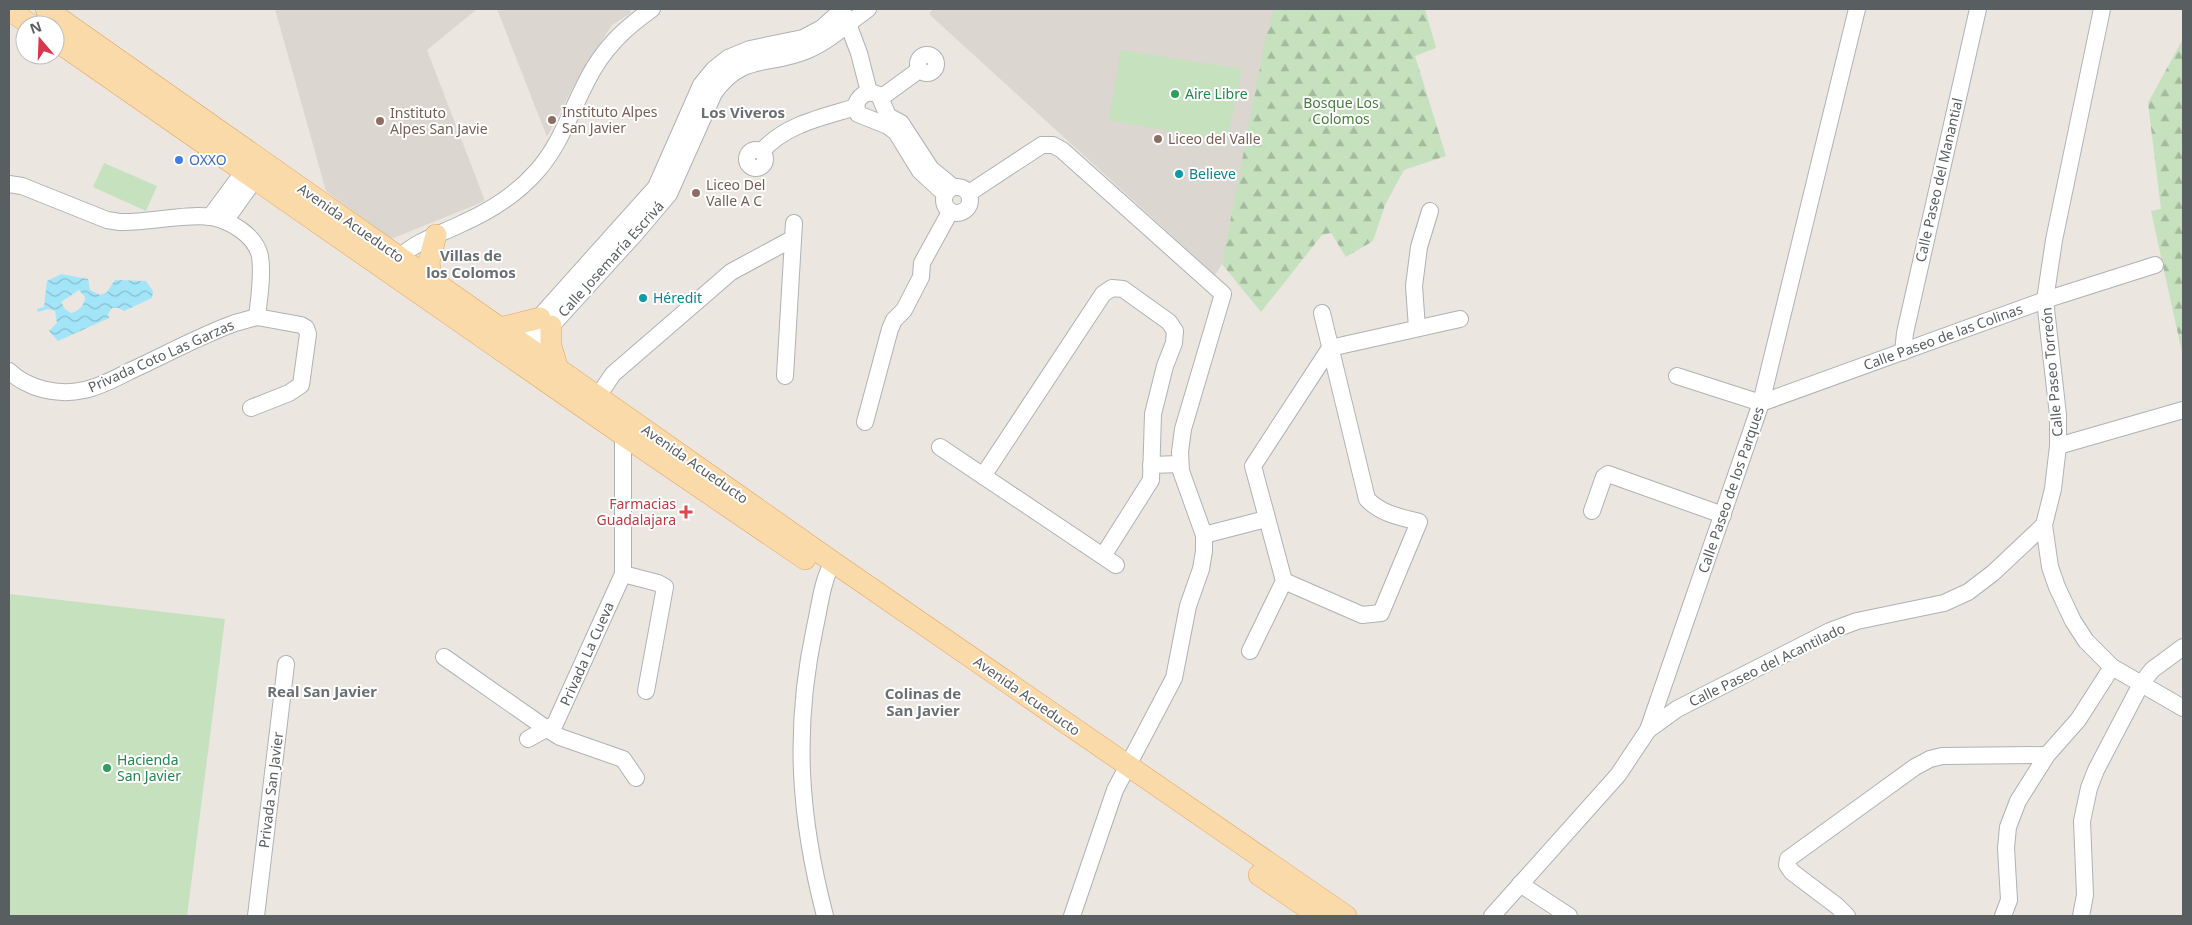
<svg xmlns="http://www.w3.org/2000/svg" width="2192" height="925" viewBox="0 0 2192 925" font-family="'Noto Sans',sans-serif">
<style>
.education{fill:#dbd6cf}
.grass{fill:#c6e1be}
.forest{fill:url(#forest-firs)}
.water{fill:url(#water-waves);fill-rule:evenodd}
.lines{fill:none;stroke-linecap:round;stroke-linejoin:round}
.minor-casing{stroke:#aeb2b5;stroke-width:18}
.major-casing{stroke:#e6a35e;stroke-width:22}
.minor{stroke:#fff;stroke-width:16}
.major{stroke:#f9daa8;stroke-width:21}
.leisure-dot{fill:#2e9e5b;stroke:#fff;stroke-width:2}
.education-dot{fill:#8d6e63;stroke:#fff;stroke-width:2}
.shop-dot{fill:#3f7fe0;stroke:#fff;stroke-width:2}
.culture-dot{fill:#0f9aa8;stroke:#fff;stroke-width:2}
.health-dot{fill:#e0444e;stroke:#fff;stroke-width:2}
.labels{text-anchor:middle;stroke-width:4;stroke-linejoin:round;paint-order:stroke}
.leisure-label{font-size:14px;fill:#27864d;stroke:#fff;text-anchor:start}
.park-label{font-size:14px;fill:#457f3a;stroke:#fff}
.education-label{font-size:14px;fill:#785e54;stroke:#fff;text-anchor:start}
.shop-label{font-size:14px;fill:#366cbe;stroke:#fff;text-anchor:start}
.culture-label{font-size:14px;fill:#0d838f;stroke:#fff;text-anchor:start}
.street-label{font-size:14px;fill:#595e60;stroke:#fff}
.health-label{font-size:14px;fill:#be3a42;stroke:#fff;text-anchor:end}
.neighbourhood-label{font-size:15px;font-weight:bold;fill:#6a7072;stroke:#fff}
</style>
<defs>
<pattern id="forest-firs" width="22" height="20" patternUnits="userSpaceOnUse" patternTransform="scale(1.25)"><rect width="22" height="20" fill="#c6e1be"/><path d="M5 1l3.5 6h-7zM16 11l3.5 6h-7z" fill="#a4ba9e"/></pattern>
<pattern id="water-waves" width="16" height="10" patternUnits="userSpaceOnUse" patternTransform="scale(1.25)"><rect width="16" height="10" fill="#a3e5f8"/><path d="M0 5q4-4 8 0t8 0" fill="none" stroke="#88bdcc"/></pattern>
</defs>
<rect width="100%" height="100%" fill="#ebe6e0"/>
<!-- education -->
<g class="education">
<path d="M 275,9 L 477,9 L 427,50 L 485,201 L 391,239 L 326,191 Z"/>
<path d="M 497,9 L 629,9 L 631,13 L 612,25 L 577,80 L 547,137 Z"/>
<path d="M 933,9 L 1281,9 L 1222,264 L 1215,275 L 929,14 Z"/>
</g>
<!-- grass -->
<g class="grass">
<path d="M 1121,50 L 1242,69 L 1227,141 L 1109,120 Z"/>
<path d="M 104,163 L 157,186 L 146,211 L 93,187 Z"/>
<path d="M 9,594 L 225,619 L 187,916 L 9,916 Z"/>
</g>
<!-- forest -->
<g class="forest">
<path d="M 1274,9 L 1425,9 L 1436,48 L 1415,56 L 1446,156 L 1404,170 L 1385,205 L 1373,241 L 1346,257 L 1331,233 L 1322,235 L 1261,312 L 1222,264 L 1266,37 Z"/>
<path d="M 2183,39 L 2183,357 L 2151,211 L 2161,209 L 2148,103 Z"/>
</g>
<!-- water -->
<path class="water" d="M 61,274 L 88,279 L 90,290 L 100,295 L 107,292 L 115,280 L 146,281 L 153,291 L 152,298 L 124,311 L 119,308 L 112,308 L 108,314 L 109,318 L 58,341 L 49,331 L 57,323 L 55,311 L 48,309 L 38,312 L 37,309 L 44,307 L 47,281 ZM 79,290 L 85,297 C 85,305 78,312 71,313 L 65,309 L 61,302 Z"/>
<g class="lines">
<!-- minor casing -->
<g class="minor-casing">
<g id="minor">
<path d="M 2102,9 L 2054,240 L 2045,300 L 2058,415 L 2058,446 L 2053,489 L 2044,525 L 2050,567 L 2057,587 L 2073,621 L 2086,641 L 2112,667 L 2183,708"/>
<path d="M 845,16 L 859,53 L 869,92"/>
<circle cx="927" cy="64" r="9"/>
<path d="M 882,97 L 919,70"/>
<circle cx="756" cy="159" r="9"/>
<path d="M 762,151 C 786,124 823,117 856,107"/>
<path d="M 9,184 L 22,186 L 107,220 L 120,222 C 147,223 187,213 211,217 C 231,221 255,235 260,256 C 263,276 259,298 257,317"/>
<circle cx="957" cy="200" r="13"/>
<path d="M 969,193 L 1042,145 L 1053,145 L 1062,150 L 1223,294 L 1183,429 L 1180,452 L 1181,471 L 1204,535 L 1204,551 L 1201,569 L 1188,606 L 1174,678 L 1115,790 L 1072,916"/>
<path d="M 945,194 L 920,171 L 896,132 L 888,126 L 858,114 L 856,104 C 861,93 869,90 879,95 L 888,116 L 901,123 L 931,169 L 953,187"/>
<path d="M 210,217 L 244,171"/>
<path d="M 225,221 L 255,179"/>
<path d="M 400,257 C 418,240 441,234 463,223 C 490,211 517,194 537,171 C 563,142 574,101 594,68 C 609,43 628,26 652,9"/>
<path d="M 1417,328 L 1414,286 L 1419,247 L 1430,211"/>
<path d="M 511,349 L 656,187 L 701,85 L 714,69 L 728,58 L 750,49 L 803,38 L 822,28 L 843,9"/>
<path d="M 1903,352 L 1905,333 L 1978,9"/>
<path d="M 523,357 L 636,233 L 669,194 L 714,93 C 743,52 770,67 808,50 C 831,40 848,23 868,9"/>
<path d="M 9,371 C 28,389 58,396 84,390 C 100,387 116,378 130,371 C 165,355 199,336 235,323 L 257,317 L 301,325 L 306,328 L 308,334 L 301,385 L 289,393 L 251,408"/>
<path d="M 785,376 L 794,223"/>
<path d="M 1677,376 L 1761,403 L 2045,300 L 2155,265"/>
<path d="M 598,396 L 613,374 L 731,272 L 792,239"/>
<path d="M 865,422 L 890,329 L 894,320 L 904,310 L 921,277 L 922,263 L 950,212"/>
<path d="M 2058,446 L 2183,410"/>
<path d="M 940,447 L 1116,565"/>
<path d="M 1151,465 L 1180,464"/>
<path d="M 983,476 L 1103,294 L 1112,288 L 1123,289 L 1169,322 L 1175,331 L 1174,343 L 1165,366 L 1153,414 L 1151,480 L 1103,556"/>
<path d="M 1592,511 L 1604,477 L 1608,474 L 1723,515"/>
<path d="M 1204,535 L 1266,519"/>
<path d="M 623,574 L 658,583 L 665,587 L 646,691"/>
<path d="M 1284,581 L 1362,615 L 1381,613 L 1419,522 C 1400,517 1381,514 1367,499 L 1322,313"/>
<path d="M 1250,651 L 1284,581 L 1253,466 L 1330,348 L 1460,319"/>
<path d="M 444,657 L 547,729 L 560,737 L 623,759 L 636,778"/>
<path d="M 1648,730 L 1677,709 L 1830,631 L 1857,621 L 1944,603 L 1968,592 L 1993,573 L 2044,525"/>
<path d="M 528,739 L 555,724 L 623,574 L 623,435"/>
<path d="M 1520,884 L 1569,916"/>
<path d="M 256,916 L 286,664"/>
<path d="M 825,916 C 799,816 793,729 815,627 C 820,605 822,581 833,562"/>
<path d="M 1492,916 L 1618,775 L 1648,730 L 1761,403 L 1857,9"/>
<path d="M 1847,916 L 1837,906 L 1792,872 L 1787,865 L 1788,859 L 1915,767 L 1930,759 L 1942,756 L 2047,755"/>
<path d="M 2003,916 L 2009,900 L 2006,848 L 2008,827 L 2018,801 L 2047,755 L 2078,720 L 2112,667"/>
<path d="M 2081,916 L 2085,895 L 2082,821 L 2089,788 L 2096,770 L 2141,684 L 2152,670 L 2183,647"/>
</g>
</g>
<!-- major casing -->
<g class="major-casing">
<g id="major">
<path d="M 46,9 L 833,562 L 1346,916"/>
<path d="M 9,10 L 31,25"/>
<path d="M 55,40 L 623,435 L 805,559"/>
<path d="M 431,279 L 429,262 L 436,235"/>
<path d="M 551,326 L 551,346 L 557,366"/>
<path d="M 500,328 L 540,318"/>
<path d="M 1259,875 L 1319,916"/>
</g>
</g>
<!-- minor -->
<use href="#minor" class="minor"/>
<!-- major -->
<use href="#major" class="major"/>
</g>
<!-- markers -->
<g class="leisure-dot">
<circle cx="1175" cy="94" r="5"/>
<circle cx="107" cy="768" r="5"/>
</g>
<g class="education-dot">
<circle cx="552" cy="120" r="5"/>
<circle cx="380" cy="121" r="5"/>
<circle cx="1158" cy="139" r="5"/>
<circle cx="696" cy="193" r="5"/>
</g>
<circle class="shop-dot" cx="179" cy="160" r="5"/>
<g class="culture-dot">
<circle cx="1179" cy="174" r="5"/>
<circle cx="643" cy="298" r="5"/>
</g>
<path class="health-dot" d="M683.5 504.5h5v5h5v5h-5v5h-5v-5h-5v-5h5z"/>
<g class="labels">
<!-- leisure labels -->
<g class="leisure-label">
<text x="1185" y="99">Aire Libre</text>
<text x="117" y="765">Hacienda<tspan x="117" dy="16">San Javier</tspan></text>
</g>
<!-- park labels -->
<g class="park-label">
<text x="1341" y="108">Bosque Los<tspan x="1341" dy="16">Colomos</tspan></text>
</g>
<!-- education labels -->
<g class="education-label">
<text x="562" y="117">Instituto Alpes<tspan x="562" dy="16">San Javier</tspan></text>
<text x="390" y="118">Instituto<tspan x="390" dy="16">Alpes San Javie</tspan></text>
<text x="1168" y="144">Liceo del Valle</text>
<text x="706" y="190">Liceo Del<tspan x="706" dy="16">Valle A C</tspan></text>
</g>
<!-- shop labels -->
<g class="shop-label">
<text x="189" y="165">OXXO</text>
</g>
<!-- culture labels -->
<g class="culture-label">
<text x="1189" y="179">Believe</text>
<text x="653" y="303">Héredit</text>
</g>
<!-- street labels -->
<g class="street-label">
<text transform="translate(1939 180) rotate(-77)" y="5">Calle Paseo del Manantial</text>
<text transform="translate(351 223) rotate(35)" y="5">Avenida Acueducto</text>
<text transform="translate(611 259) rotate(-48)" y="5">Calle Josemaría Escrivá</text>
<text transform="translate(1943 337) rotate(-20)" y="5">Calle Paseo de las Colinas</text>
<text transform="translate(161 356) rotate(-24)" y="5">Privada Coto Las Garzas</text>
<text transform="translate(2052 372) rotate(-95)" y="5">Calle Paseo Torreón</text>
<text transform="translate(695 464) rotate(35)" y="5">Avenida Acueducto</text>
<text transform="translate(1731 490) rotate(-71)" y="5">Calle Paseo de los Parques</text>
<text transform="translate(587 654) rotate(-66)" y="5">Privada La Cueva</text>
<text transform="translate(1767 665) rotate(-26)" y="5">Calle Paseo del Acantilado</text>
<text transform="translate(1027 696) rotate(35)" y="5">Avenida Acueducto</text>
<text transform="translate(271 790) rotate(-83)" y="5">Privada San Javier</text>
</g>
<!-- health labels -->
<g class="health-label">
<text x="676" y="509">Farmacias<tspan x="676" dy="16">Guadalajara</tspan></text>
</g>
<!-- neighbourhood labels -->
<g class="neighbourhood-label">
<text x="743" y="118">Los Viveros</text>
<text x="471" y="261">Villas de<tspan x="471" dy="17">los Colomos</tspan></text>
<text x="322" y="697">Real San Javier</text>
<text x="923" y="699">Colinas de<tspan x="923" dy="17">San Javier</tspan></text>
</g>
</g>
<!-- border -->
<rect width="2192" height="925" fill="none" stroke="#595e60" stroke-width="20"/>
<!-- north arrow -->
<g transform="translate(40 40) rotate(341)"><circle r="24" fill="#ffffff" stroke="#bdbfbf"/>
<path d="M0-4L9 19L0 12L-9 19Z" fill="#db364d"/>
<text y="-8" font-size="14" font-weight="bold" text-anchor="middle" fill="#595e60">N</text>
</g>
</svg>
